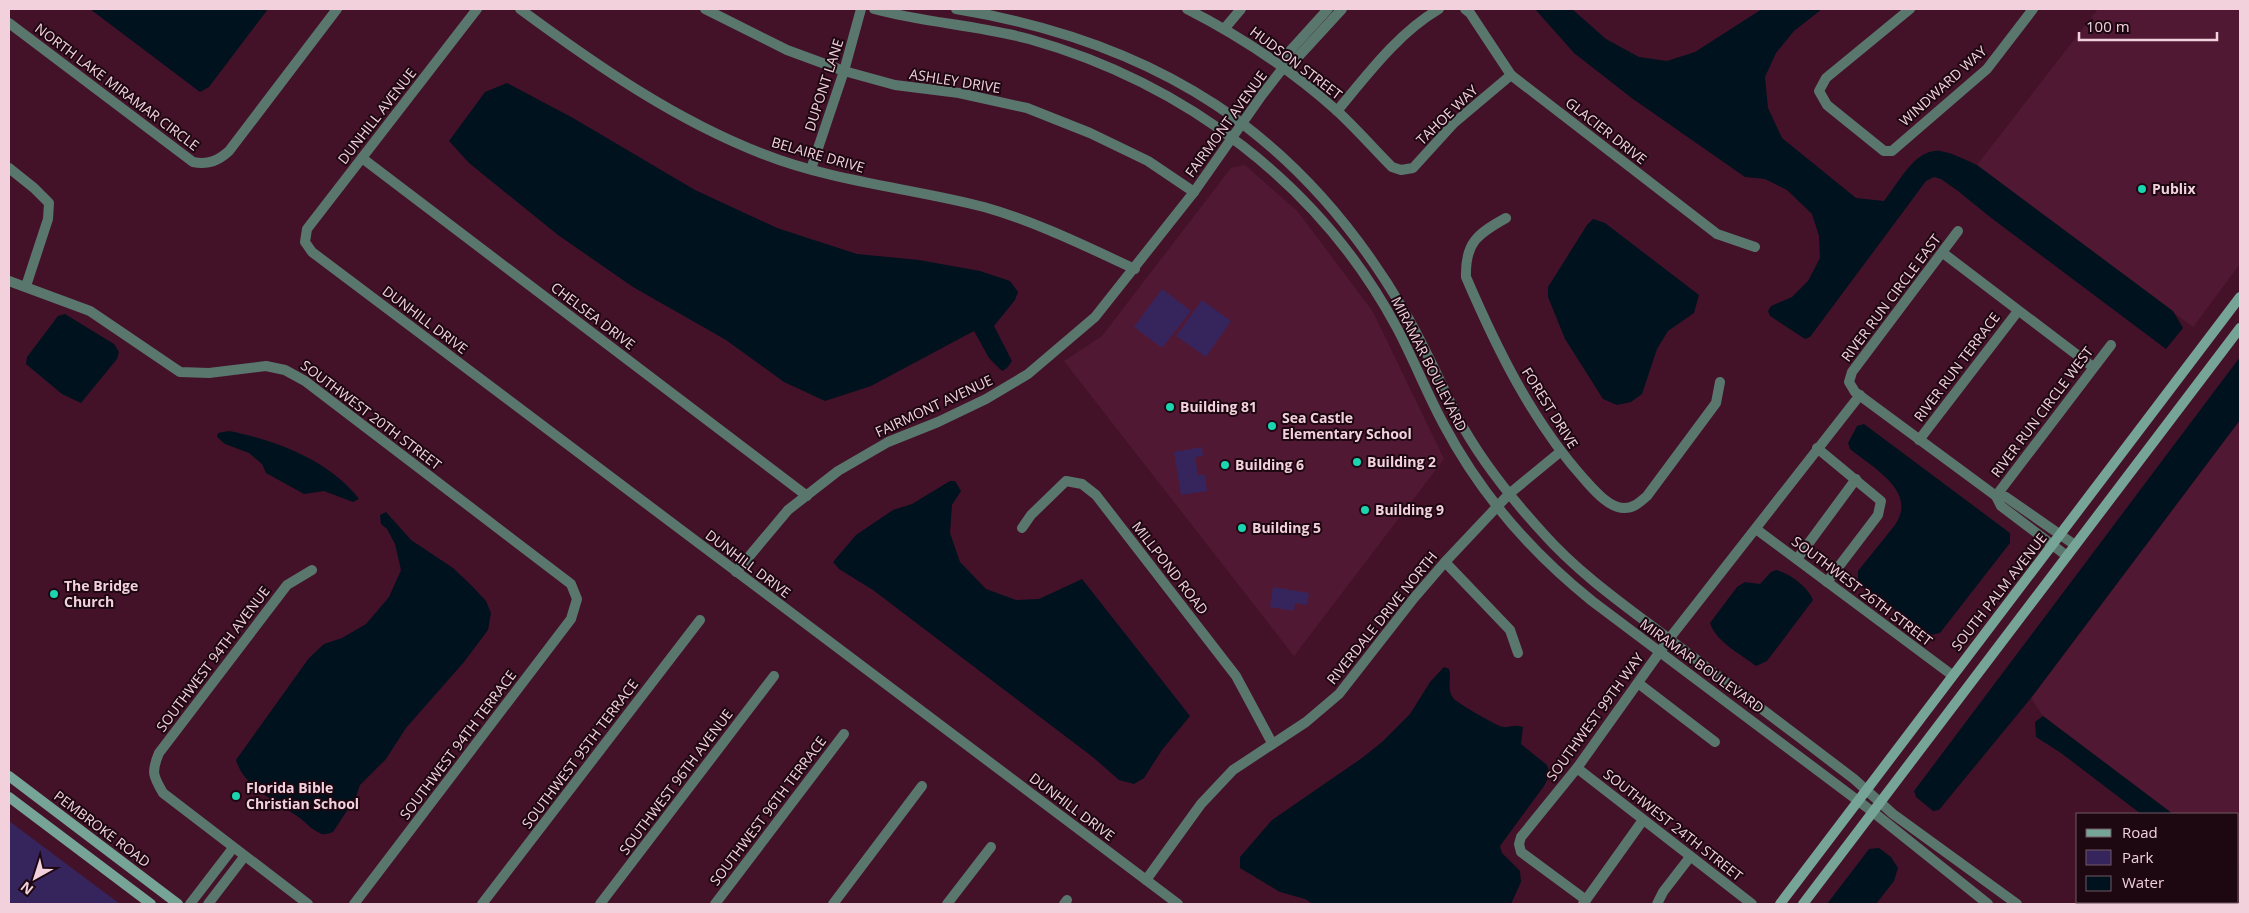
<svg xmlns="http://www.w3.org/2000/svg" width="2249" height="913" viewBox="0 0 2249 913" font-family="'Open Sans',sans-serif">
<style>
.built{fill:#511833}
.green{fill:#36245d}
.water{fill:#00121e}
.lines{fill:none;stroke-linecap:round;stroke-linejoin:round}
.minor{stroke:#5a776e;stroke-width:10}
.tertiary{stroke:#5a776e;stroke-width:10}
.secondary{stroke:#76a497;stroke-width:10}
.poi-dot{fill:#1bd5b1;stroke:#1d0811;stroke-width:2}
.labels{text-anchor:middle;stroke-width:4;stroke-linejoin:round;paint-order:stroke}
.street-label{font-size:14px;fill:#f2d1dc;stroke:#1d0811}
.poi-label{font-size:14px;font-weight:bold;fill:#f2d1dc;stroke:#1d0811;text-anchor:start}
</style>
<rect width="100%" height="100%" fill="#431229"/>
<!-- built -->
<g class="built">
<path d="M 2098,9 L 2240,9 L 2240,264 L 2193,327 L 1977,165 Z"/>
<path d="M 1245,165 L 1298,212 L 1373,312 L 1444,459 L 1294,656 L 1064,361 L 1102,336 L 1231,168 Z"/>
<path d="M 2240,420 L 2240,864 L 2238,862 L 2238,814 L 2173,814 L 2043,716 L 2031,698 Z"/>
</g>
<!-- green -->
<g class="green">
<path d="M 1162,289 L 1191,311 L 1162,348 L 1134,327 Z"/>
<path d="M 1202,300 L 1231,321 L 1206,357 L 1176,336 Z"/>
<path d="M 1202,447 L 1203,456 L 1195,457 L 1198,475 L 1205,475 L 1207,491 L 1181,495 L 1174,452 Z"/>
<path d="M 1273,587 L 1309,593 L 1307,605 L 1295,603 L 1294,611 L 1270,607 Z"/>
<path d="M 9,821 L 120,904 L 9,904 Z"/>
</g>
<!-- water -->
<g class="water">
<path d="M 90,9 L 268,9 L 209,87 L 200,92 Z"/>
<path d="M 1535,9 L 1572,9 L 1606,39 L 1639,57 L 1667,61 L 1695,52 L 1762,9 L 1822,9 L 1794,31 L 1776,53 L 1765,77 L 1768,108 L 1782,138 L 1856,198 L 1884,201 C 1898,184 1915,148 1940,151 C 1953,153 1966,160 1977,165 L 2173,311 L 2183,328 L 2166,349 L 1990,217 L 1958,191 L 1941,179 L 1934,177 L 1926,181 L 1810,337 L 1805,339 L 1770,316 L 1768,311 L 1771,306 L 1792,297 L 1808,281 L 1820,258 L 1819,236 L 1812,214 L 1787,190 L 1765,179 L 1745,177 L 1633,99 L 1574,53 Z"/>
<path d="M 507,83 L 573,118 L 695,190 L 777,228 L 857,254 L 919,260 L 980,271 L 1010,281 L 1018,292 L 1015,300 L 994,326 L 1012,361 L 1007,368 L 1002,371 L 989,358 L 974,331 L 871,386 L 825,401 L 784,382 L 726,340 L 633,287 L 558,235 L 469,163 L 449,141 L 485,92 Z"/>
<path d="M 1593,219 L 1605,223 L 1699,295 L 1694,313 L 1668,331 L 1657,349 L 1642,394 L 1631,402 L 1617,405 L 1603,399 L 1565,339 L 1548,297 L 1548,287 L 1587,225 Z"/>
<path d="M 65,314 L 114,344 L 119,352 L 117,359 L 81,403 L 62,394 L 26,364 L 27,357 L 58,316 Z"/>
<path d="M 2240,357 L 2240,420 L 2031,698 L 1939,810 L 1933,811 L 1916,797 L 1914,791 Z"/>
<path d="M 1864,424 L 2010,533 L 2010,543 L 1940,633 L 1931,635 L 1920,628 L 1861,585 L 1858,580 L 1858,571 L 1895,525 C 1918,491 1873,468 1850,449 L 1848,443 L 1857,426 Z"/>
<path d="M 229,431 C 275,440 329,460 359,499 L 353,502 L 324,491 L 304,494 L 266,473 L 262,464 L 249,453 L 225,444 L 217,437 L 218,433 Z"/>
<path d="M 950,481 L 955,481 L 961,491 L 952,505 L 950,533 L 960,562 L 986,589 L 1016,600 L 1039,599 L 1082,579 L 1190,716 L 1162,750 L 1144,778 L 1134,784 L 1119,780 L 1094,758 L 873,590 L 839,569 L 833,562 L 856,535 L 893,510 L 912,504 Z"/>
<path d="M 386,512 L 411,540 L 453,568 L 471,585 L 486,601 L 491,613 L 488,630 L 464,662 L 406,728 L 386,759 L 360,785 L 356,797 L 333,832 C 329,833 325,835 322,834 C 311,830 306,822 297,816 C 275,801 244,787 236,760 L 309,658 L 324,644 L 342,638 L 366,624 L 389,597 L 401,570 L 395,544 L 387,529 L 381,524 L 380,515 Z"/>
<path d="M 1776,570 C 1790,574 1808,587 1813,600 L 1767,661 L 1756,666 C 1741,654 1716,642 1710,623 L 1737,587 L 1745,582 L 1760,584 L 1771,572 Z"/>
<path d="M 1444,667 L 1449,669 C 1452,678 1446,690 1454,699 C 1459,704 1497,726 1503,727 C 1511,727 1515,724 1523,727 L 1521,744 L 1547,765 L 1550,774 L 1544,786 L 1500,846 L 1502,853 L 1520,871 L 1521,882 L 1511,904 L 1313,904 L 1305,899 L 1280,892 L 1240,868 L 1240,857 L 1272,820 L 1362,758 L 1382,742 L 1410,714 L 1430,682 Z"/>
<path d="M 2043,716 L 2173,814 L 2141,814 L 2061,753 L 2036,737 L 2035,722 Z"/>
<path d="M 1879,848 L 1891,857 L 1898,868 L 1894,881 L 1876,904 L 1827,904 L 1869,849 Z"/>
</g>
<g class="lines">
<!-- minor -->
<g class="minor">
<path d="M 477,9 L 307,229 L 305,242 L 312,252 L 1178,904"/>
<path d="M 520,9 C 596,65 675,120 763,154 C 834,182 911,188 984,207 C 1037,222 1085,246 1135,269"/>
<path d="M 705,9 L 787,50 L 844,71 L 895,85 L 959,93 L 1027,108 L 1090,133 L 1148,161 L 1194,192"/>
<path d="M 1187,9 C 1240,36 1291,70 1335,109 C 1355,127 1373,148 1392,167 L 1401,170 L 1413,168 L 1454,123 L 1511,75"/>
<path d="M 1465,9 L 1470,13 L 1511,75 L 1717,234 L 1755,247"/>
<path d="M 1910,9 L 1826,78 L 1819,91 L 1827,105 L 1884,151 L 1892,151 L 1987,69 L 2033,9"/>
<path d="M 9,23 L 193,162 C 208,165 218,161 229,151 L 337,9"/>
<path d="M 1225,28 L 1241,9"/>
<path d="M 1284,67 L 1289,52 L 1328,9"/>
<path d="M 1337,111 C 1367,75 1398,33 1439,9"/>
<path d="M 362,158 L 807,496"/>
<path d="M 9,168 L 34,188 L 49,203 L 48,219 L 26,286"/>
<path d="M 811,169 L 844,71 L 861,9"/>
<path d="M 1506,218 C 1477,234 1465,243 1466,277 C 1497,349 1532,421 1585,480 C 1594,490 1609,508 1624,508 C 1634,508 1640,502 1647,496 L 1716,403 L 1720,382"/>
<path d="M 1958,231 L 1852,372 L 1849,382 L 1855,392 L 1996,496 L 2001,506 L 2067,556"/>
<path d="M 1943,253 L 2093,367"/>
<path d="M 9,281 L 90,311 L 180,372 L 209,373 L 266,366 L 285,370 L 305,381 L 571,584 L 577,599 L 571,619 L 354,904"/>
<path d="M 1919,440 L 2018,311"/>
<path d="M 1817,448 L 1881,501 L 1878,515 L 1827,582"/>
<path d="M 1996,496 L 2111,345"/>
<path d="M 1996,496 L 2006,497 L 2075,545"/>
<path d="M 1022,528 L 1031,515 L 1066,481 L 1082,484 L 1096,495 L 1236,676 L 1272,743"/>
<path d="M 1756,529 L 1952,675"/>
<path d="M 1797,559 L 1856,479"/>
<path d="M 1445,562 L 1510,630 L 1518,653"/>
<path d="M 736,572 L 788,510 L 838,471 L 888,442 L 938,422 L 986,399 L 1028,374 L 1095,317 L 1194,192 L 1262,95 L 1283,68 L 1297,58 L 1342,9"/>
<path d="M 1638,683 L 1715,742"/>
<path d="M 1577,768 L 1752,904"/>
<path d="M 1146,880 L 1201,804 L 1233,770 L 1306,722 L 1339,694 L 1414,598 L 1445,562 L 1509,494 L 1560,452"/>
<path d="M 1586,900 L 1521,852 L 1519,844 L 1521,837 L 1577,768 L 1669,639 L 1860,395"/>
<path d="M 190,904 L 233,848"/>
<path d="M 208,904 L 244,857"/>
<path d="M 308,904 L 163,793 C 153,776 151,772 159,753 L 287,585 L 312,570"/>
<path d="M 482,904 L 700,620"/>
<path d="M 600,904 L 774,676"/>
<path d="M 715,904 L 844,734"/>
<path d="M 833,904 L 922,786"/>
<path d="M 947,904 L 991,847"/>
<path d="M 1064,904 L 1067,900"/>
<path d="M 1583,904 L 1643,820"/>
<path d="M 1657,904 L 1663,892 L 1690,857"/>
</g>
<!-- tertiary -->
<g class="tertiary">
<path d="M 874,9 C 925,23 978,25 1029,39 C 1185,83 1320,184 1397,328 C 1414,360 1427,394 1444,425 C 1480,493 1532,553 1592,601 L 1873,812 L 1988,904"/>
<path d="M 956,9 C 1157,42 1299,132 1403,309 C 1424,344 1440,382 1458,418 C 1480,459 1511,498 1542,532 C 1580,575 1627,607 1673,642 C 1734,688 1794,733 1854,779 L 1893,814 L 2017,904"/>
</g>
<!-- secondary -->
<g class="secondary">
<path d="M 9,776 L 178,904"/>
<path d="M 9,797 L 151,904"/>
<path d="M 1780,904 L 2240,297"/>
<path d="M 1803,904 L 2240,328"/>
</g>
</g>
<!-- markers -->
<g class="poi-dot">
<circle cx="2142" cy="189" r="5"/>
<circle cx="1170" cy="407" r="5"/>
<circle cx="1272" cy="426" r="5"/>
<circle cx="1357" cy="462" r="5"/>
<circle cx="1225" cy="465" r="5"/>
<circle cx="1365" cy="510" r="5"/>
<circle cx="1242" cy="528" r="5"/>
<circle cx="54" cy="594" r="5"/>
<circle cx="236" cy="796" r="5"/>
</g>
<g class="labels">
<!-- street labels -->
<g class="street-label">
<text transform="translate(1296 63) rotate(37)" y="5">HUDSON STREET</text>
<text transform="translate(955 81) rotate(9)" y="5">ASHLEY DRIVE</text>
<text transform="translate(824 85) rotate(-72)" y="5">DUPONT LANE</text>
<text transform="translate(1943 86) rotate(-42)" y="5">WINDWARD WAY</text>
<text transform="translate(117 87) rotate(37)" y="5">NORTH LAKE MIRAMAR CIRCLE</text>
<text transform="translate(1447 115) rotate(-44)" y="5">TAHOE WAY</text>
<text transform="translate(377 116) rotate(-52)" y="5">DUNHILL AVENUE</text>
<text transform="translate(1226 124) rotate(-54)" y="5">FAIRMONT AVENUE</text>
<text transform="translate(1606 131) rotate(38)" y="5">GLACIER DRIVE</text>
<text transform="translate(818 155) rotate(16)" y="5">BELAIRE DRIVE</text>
<text transform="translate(1891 298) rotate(-53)" y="5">RIVER RUN CIRCLE EAST</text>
<text transform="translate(593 316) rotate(37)" y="5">CHELSEA DRIVE</text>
<text transform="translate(425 320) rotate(37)" y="5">DUNHILL DRIVE</text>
<text transform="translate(1429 364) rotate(63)" y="5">MIRAMAR BOULEVARD</text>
<text transform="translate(1957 367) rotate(-53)" y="5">RIVER RUN TERRACE</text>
<text transform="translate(934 406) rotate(-25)" y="5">FAIRMONT AVENUE</text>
<text transform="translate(1550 408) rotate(58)" y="5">FOREST DRIVE</text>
<text transform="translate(2042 412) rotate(-53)" y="5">RIVER RUN CIRCLE WEST</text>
<text transform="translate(371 415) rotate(37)" y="5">SOUTHWEST 20TH STREET</text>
<text transform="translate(748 564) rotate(37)" y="5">DUNHILL DRIVE</text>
<text transform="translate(1170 568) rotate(52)" y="5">MILLPOND ROAD</text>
<text transform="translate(1862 591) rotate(37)" y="5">SOUTHWEST 26TH STREET</text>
<text transform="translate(1999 592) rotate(-52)" y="5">SOUTH PALM AVENUE</text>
<text transform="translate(1382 618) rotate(-51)" y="5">RIVERDALE DRIVE NORTH</text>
<text transform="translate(213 659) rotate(-53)" y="5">SOUTHWEST 94TH AVENUE</text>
<text transform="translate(1702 666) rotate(36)" y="5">MIRAMAR BOULEVARD</text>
<text transform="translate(1595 717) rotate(-54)" y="5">SOUTHWEST 99TH WAY</text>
<text transform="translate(458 745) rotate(-53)" y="5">SOUTHWEST 94TH TERRACE</text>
<text transform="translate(580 754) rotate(-53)" y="5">SOUTHWEST 95TH TERRACE</text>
<text transform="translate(676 782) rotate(-53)" y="5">SOUTHWEST 96TH AVENUE</text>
<text transform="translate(1072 807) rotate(37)" y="5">DUNHILL DRIVE</text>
<text transform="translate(768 811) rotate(-53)" y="5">SOUTHWEST 96TH TERRACE</text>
<text transform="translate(1673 825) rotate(38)" y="5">SOUTHWEST 24TH STREET</text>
<text transform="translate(102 829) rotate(37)" y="5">PEMBROKE ROAD</text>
</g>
<!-- poi labels -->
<g class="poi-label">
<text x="2152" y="194">Publix</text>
<text x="1180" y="412">Building 81</text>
<text x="1282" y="423">Sea Castle<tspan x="1282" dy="16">Elementary School</tspan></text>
<text x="1367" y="467">Building 2</text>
<text x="1235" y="470">Building 6</text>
<text x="1375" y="515">Building 9</text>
<text x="1252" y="533">Building 5</text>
<text x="64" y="591">The Bridge<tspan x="64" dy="16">Church</tspan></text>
<text x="246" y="793">Florida Bible<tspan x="246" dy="16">Christian School</tspan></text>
</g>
</g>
<!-- border -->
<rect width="2249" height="913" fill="none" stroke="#f2d1dc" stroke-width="20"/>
<!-- legend -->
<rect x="2076" y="813" width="162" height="90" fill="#1d0811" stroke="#725862"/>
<rect x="2086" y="829" width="25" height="8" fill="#76a497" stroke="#725862"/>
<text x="2122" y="838" font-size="15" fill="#f2d1dc">Road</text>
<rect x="2086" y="850" width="25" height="15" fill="#36245d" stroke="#725862"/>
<text x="2122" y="863" font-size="15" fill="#f2d1dc">Park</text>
<rect x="2086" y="876" width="25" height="15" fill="#00121e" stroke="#725862"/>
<text x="2122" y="888" font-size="15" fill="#f2d1dc">Water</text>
<!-- north arrow -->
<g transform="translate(35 878) rotate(219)" stroke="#1d0811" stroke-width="4" paint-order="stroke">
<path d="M0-4L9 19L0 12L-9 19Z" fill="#f2d1dc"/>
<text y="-8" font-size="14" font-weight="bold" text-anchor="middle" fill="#f2d1dc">N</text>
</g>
<!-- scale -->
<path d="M2079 32v8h138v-8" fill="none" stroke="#f2d1dc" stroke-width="2.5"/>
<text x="2086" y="32" font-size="15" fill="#f2d1dc" stroke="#1d0811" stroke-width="4" paint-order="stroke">100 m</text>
</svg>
